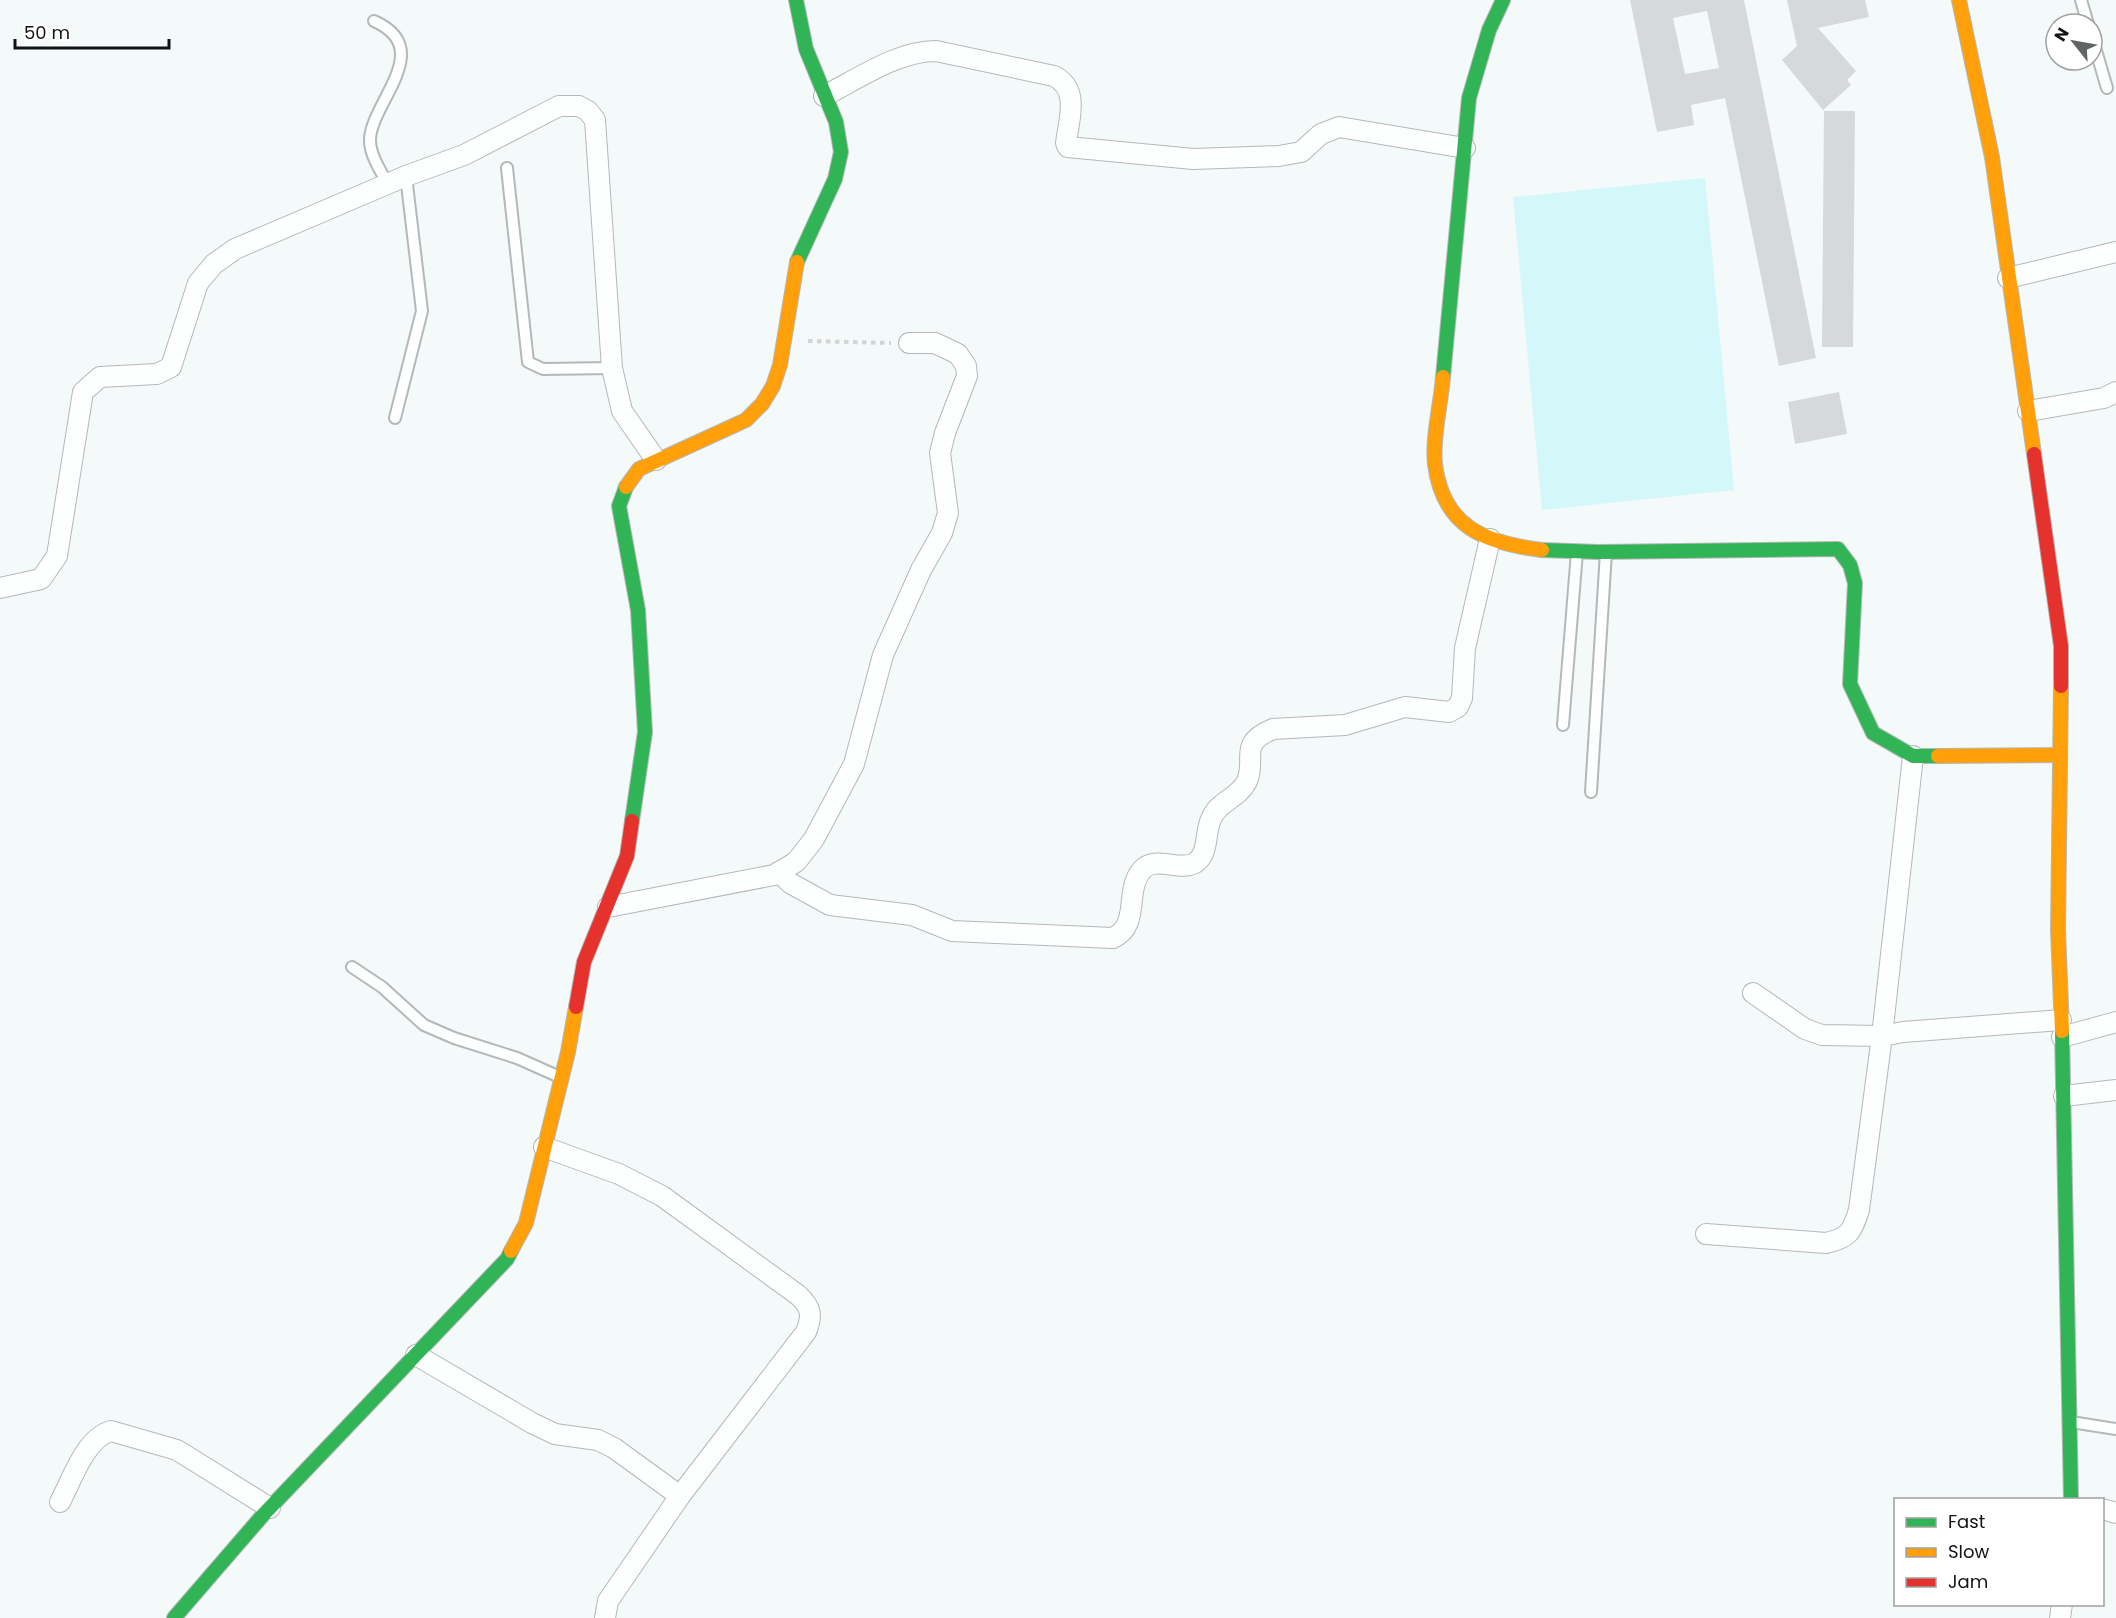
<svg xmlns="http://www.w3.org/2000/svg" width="2116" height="1618" viewBox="0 0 2116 1618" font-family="Poppins,sans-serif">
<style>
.green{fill:#d4f7fa}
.building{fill:#d5d9d9;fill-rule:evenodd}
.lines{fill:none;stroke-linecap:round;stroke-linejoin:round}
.lane-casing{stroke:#b5b8b8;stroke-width:14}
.street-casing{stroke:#b5b8b8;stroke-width:22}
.fast-casing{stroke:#b5b8b8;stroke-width:16}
.slow-casing{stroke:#b5b8b8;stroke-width:16}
.jam-casing{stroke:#b5b8b8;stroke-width:16}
.path{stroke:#d2d4d4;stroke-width:4;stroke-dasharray:4.5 4.5;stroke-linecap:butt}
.lane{stroke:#fdfefe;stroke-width:10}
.street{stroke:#fdfefe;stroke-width:20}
.fast{stroke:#30b455;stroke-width:14}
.slow{stroke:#ff9f0a;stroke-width:14}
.jam{stroke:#e5322d;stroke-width:14}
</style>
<rect width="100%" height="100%" fill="#f4f9f9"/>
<!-- green -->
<path class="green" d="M 1705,178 L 1734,490 L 1542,510 L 1513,197 Z"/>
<!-- building -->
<g class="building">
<path d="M 1630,0 L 1744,0 L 1816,358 L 1779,366 L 1725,98 L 1691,105 L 1694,125 L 1657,132 ZM 1707,11 L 1719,68 L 1685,74 L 1673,18 Z"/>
<path d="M 1787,0 L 1865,0 L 1869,17 L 1818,28 L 1856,71 L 1847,80 L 1851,85 L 1823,110 L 1782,60 L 1797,46 Z"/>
<path d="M 1824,111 L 1855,111 L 1853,347 L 1822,347 Z"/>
<path d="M 1839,392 L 1847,434 L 1795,444 L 1788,402 Z"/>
</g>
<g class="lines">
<!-- lane casing -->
<g class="lane-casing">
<g id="lane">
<path d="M 2081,0 L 2088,24"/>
<path d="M 374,21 C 438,49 368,105 370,142 C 371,157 381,171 388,185"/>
<path d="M 2092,37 L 2107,88"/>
<path d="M 507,168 L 528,362 L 543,369 L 612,368"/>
<path d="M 395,418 L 422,311 L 406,176"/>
<path d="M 1563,725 L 1577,552"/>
<path d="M 1591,792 L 1606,552"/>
<path d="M 352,967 L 382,987 L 424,1025 L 454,1038 L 517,1058 L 562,1078"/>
<path d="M 2071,1422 L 2116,1429"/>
</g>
</g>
<!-- street casing -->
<g class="street-casing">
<g id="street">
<path d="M 824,96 C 858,79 897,51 936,51 L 1054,76 C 1080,89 1069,119 1066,143 L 1068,147 L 1193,159 L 1279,156 L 1301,152 L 1321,134 L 1339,127 L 1465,148"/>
<path d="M 2008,278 L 2116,252"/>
<path d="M 2028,411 L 2104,398 L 2116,392"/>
<path d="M 0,588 L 41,579 L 57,556 L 83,392 L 100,377 L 157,374 L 171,367 L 198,283 L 214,264 L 235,249 L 406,176 L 464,155 L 559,106 L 579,106 L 588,111 L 595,120 L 612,368 L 622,411 L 656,460"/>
<path d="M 779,872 L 790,883 L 830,905 L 912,915 L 952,931 L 1113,938 C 1141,925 1124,890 1142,870 C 1155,855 1179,872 1195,863 C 1210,853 1204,831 1212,817 C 1219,801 1239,798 1247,781 C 1257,758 1237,744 1273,729 L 1345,725 L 1405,707 L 1449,712 L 1458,707 L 1462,698 L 1465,648 L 1490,539"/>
<path d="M 608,907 L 774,875 L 796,862 L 814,839 L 854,764 L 883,655 L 921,570 L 942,533 L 948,513 L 940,453 L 945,433 L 967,376 L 966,366 L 958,354 L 935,343 L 909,343"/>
<path d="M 1753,993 L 1805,1029 L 1822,1035 L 1882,1036 L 1913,756"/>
<path d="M 2062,1037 L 2116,1022"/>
<path d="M 2064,1096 L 2116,1090"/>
<path d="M 544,1147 L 619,1174 L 662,1196 L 798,1295 C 811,1307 813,1315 806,1332 L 680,1496 L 608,1601 L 605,1618"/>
<path d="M 1706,1234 L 1826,1243 C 1849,1238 1852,1232 1859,1210 L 1882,1036 L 1903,1032 L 2061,1020"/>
<path d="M 416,1355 L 532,1423 L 555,1434 L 598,1440 L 614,1448 L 680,1496"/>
<path d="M 60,1502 C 72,1480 85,1438 111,1431 L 177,1450 L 270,1508"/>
<path d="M 2102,1509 L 2116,1513"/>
<path d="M 2060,1618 L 2062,1604"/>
</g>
</g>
<!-- fast casing -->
<g class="fast-casing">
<g id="fast">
<path d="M 796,0 L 806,49 L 836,122 L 841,152 L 835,179 L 797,262"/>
<path d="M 1443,377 L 1469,98 L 1489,30 L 1503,0"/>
<path d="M 626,487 L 619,506 L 638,610 L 645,732 L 632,821"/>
<path d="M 1542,550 L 1598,552 L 1838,549 L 1850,565 L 1855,583 L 1850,684 L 1873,733 L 1913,756 L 1938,756"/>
<path d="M 2062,1031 L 2071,1500"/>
<path d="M 174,1618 L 263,1515 L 507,1259 L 511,1251"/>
</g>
</g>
<!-- slow casing -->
<g class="slow-casing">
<g id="slow">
<path d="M 1959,0 L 1992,157 L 2034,454"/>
<path d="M 1443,377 C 1441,403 1432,439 1435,464 C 1443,528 1486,543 1542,550"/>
<path d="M 626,487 L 639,469 L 746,420 L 762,404 L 773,386 L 780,365 L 797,262"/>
<path d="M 2061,686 L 2058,930 L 2062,1031"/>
<path d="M 1938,756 L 2060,755"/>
<path d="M 511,1251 L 526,1223 L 568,1052 L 576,1007"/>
</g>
</g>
<!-- jam casing -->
<g class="jam-casing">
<g id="jam">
<path d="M 2034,454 L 2061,646 L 2061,686"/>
<path d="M 576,1007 L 584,962 L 627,856 L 632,821"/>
</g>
</g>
<!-- path -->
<path class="path" d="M 808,341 L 891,343"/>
<!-- lane -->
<use href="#lane" class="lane"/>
<!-- street -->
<use href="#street" class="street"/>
<!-- fast -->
<use href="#fast" class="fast"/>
<!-- slow -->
<use href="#slow" class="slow"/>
<!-- jam -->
<use href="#jam" class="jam"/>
</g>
<!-- legend -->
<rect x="1894" y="1498" width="210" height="108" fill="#ffffff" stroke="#a0a1a1" stroke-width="1.5"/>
<rect x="1906" y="1518" width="30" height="9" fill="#30b455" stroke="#a0a1a1" stroke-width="1.5"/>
<text x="1948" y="1528" font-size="18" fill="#111313">Fast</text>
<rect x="1906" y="1548" width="30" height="9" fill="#ff9f0a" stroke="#a0a1a1" stroke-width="1.5"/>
<text x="1948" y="1558" font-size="18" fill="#111313">Slow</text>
<rect x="1906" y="1578" width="30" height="9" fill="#e5322d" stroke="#a0a1a1" stroke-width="1.5"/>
<text x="1948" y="1588" font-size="18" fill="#111313">Jam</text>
<!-- north arrow -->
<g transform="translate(2074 42) rotate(301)"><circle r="28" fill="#ffffff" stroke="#a0a1a1" stroke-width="1.5"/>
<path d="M0-4.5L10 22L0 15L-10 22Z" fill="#606464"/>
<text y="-9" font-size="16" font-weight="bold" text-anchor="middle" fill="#111313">N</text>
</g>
<!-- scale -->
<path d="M15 39v9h154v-9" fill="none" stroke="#111313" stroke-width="3"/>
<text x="24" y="39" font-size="18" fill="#111313" stroke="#ffffff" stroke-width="4.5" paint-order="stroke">50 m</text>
</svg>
